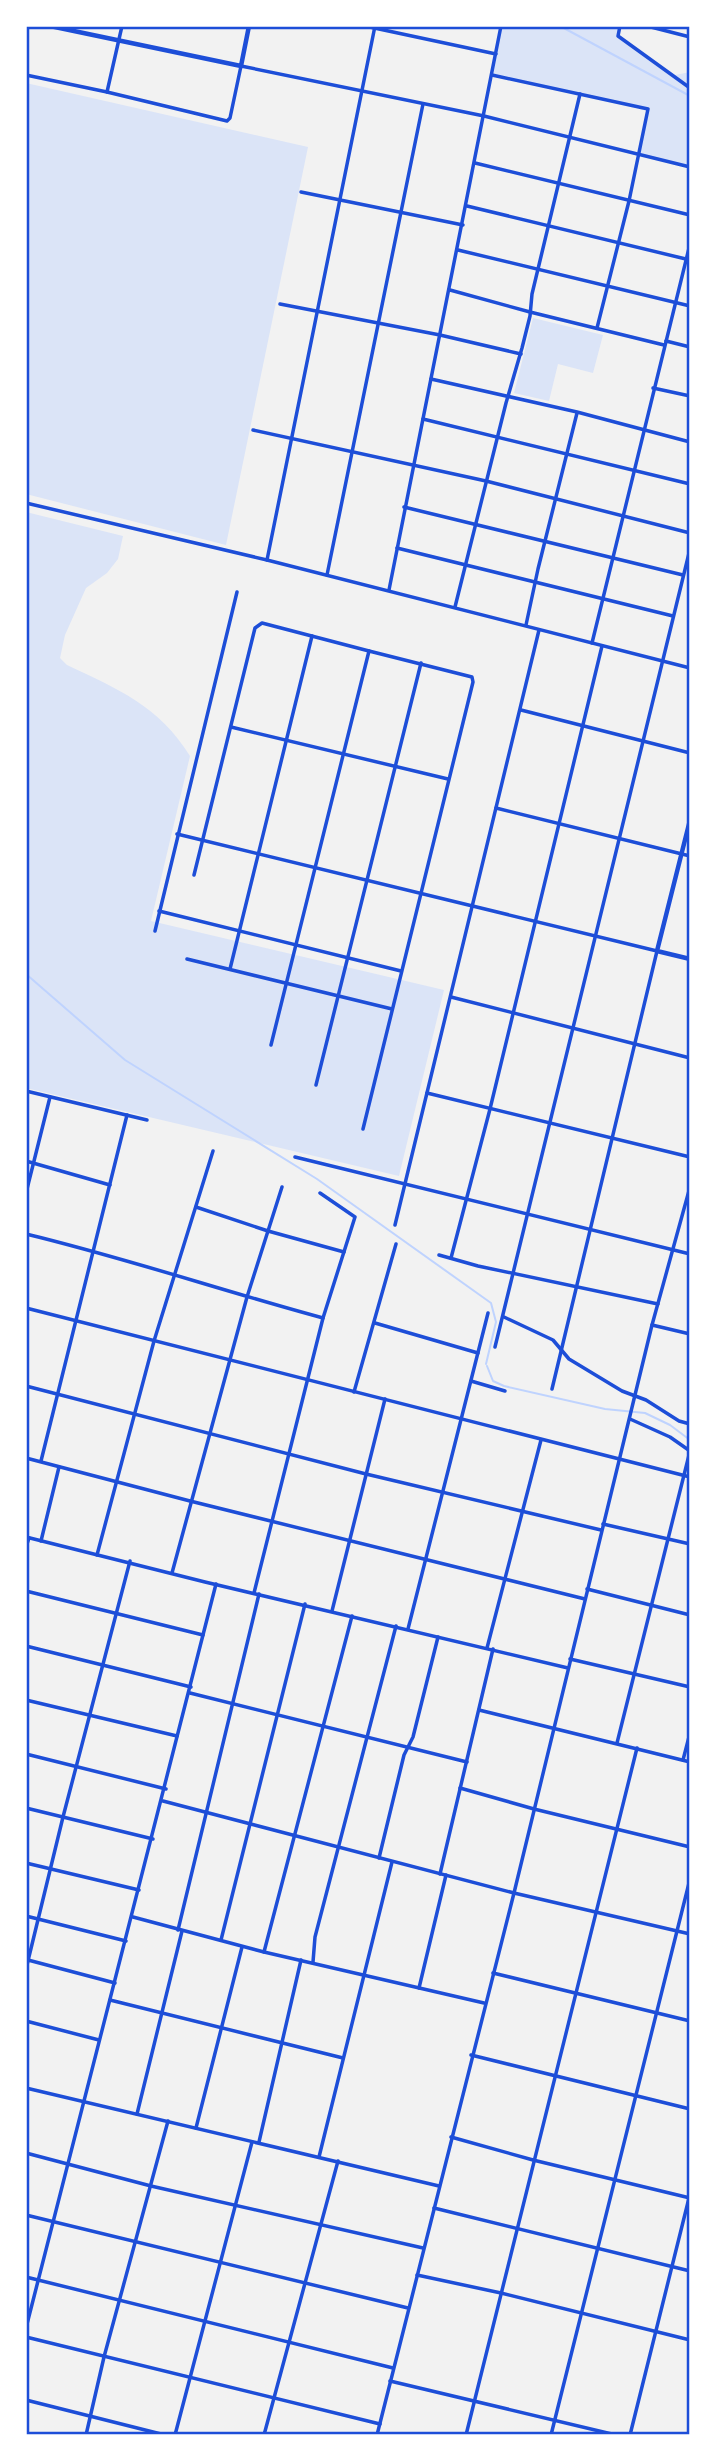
<svg xmlns="http://www.w3.org/2000/svg" width="716" height="2461" viewBox="0 0 716 2461" font-family="'Alegreya Sans',sans-serif">
<style>
.green{fill:#dbe4f7}
.lines{fill:none;stroke-linecap:round;stroke-linejoin:round}
.stream{stroke:#bfd3fe;stroke-width:2}
.minor{stroke:#1d4ed8;stroke-width:3.5}
.tertiary{stroke:#1d4ed8;stroke-width:4.5}
.neatline{fill:none;stroke:#1d4ed8;stroke-width:2.5}
</style>
<rect width="100%" height="100%" fill="#f2f2f2"/>
<!-- green -->
<g class="green">
<path d="M 501,26 L 620,26 L 618,36 L 675,75 L 690,72 L 690,167 L 638,154 L 648,110 L 492,75 Z"/>
<path d="M 26,83 L 308,147 L 226,545 L 26,494 Z"/>
<path d="M 533,318 L 603,335 L 593,373 L 558,364 L 549,401 L 514,393 Z"/>
<path d="M 26,512 L 123,536 L 118,559 L 107,573 L 86,588 L 65,635 L 60,658 L 67,665 C 118,689 159,706 190,756 L 151,921 L 444,990 L 399,1176 L 26,1088 Z"/>
</g>
<g class="lines">
<!-- stream -->
<g class="stream">
<path d="M 560,26 L 690,96"/>
<path d="M 26,974 L 125,1060 L 317,1179 L 491,1303 L 496,1322 L 486,1364"/>
<path d="M 487,1366 L 493,1381 L 504,1386 L 605,1409 L 645,1413 L 670,1425 L 690,1440"/>
</g>
<!-- minor -->
<g class="minor">
<path d="M 365,26 L 496,54"/>
<path d="M 620,26 L 618,36 L 690,88"/>
<path d="M 647,26 L 690,37"/>
<path d="M 26,75 L 107,92 L 227,121 L 230,118 L 241,66 L 484,116 L 690,167"/>
<path d="M 492,75 L 648,109 L 629,201 L 597,328"/>
<path d="M 107,92 L 122,26"/>
<path d="M 475,163 L 690,215"/>
<path d="M 301,192 L 463,225"/>
<path d="M 467,206 L 690,260"/>
<path d="M 458,250 L 690,306"/>
<path d="M 450,290 L 530,312 L 664,345"/>
<path d="M 280,304 L 440,335 L 521,354"/>
<path d="M 666,341 L 690,347"/>
<path d="M 431,379 L 577,412 L 690,442"/>
<path d="M 653,388 L 690,396"/>
<path d="M 423,419 L 690,484"/>
<path d="M 253,430 L 486,481 L 690,533"/>
<path d="M 26,503 L 267,560 L 690,668"/>
<path d="M 404,507 L 683,575"/>
<path d="M 397,548 L 673,616"/>
<path d="M 267,560 L 375,26"/>
<path d="M 327,575 L 423,104"/>
<path d="M 389,590 L 501,26"/>
<path d="M 455,607 L 506,403 L 522,348 L 530,316 L 532,294 L 580,94"/>
<path d="M 526,625 L 538,569 L 577,413"/>
<path d="M 592,643 L 690,244"/>
<path d="M 521,710 L 690,753"/>
<path d="M 231,727 L 448,779"/>
<path d="M 496,808 L 690,856"/>
<path d="M 177,834 L 657,951 L 552,1389"/>
<path d="M 194,875 L 255,628 L 262,623 L 369,651"/>
<path d="M 159,911 L 401,971"/>
<path d="M 155,931 L 237,592"/>
<path d="M 187,959 L 392,1009"/>
<path d="M 230,969 L 312,636"/>
<path d="M 451,997 L 690,1058"/>
<path d="M 271,1045 L 369,651 L 472,677 L 473,682 L 363,1129"/>
<path d="M 316,1085 L 421,663"/>
<path d="M 26,1091 L 147,1120"/>
<path d="M 427,1093 L 690,1157"/>
<path d="M 295,1157 L 690,1254"/>
<path d="M 26,1161 L 110,1185"/>
<path d="M 26,1193 L 50,1097"/>
<path d="M 196,1207 L 268,1231 L 344,1252"/>
<path d="M 395,1225 L 539,630"/>
<path d="M 26,1234 C 126,1258 223,1291 323,1318"/>
<path d="M 439,1255 L 478,1266 L 658,1304"/>
<path d="M 451,1258 L 490,1109 L 602,646"/>
<path d="M 26,1308 L 690,1477"/>
<path d="M 504,1317 L 553,1340 L 569,1359 L 622,1391 L 646,1400 L 679,1421 L 690,1424"/>
<path d="M 375,1323 L 478,1353"/>
<path d="M 652,1325 L 690,1334"/>
<path d="M 495,1347 L 690,549"/>
<path d="M 471,1381 L 505,1391"/>
<path d="M 26,1386 L 366,1474 L 601,1530"/>
<path d="M 354,1392 L 396,1244"/>
<path d="M 630,1419 L 670,1437 L 690,1451"/>
<path d="M 26,1458 L 190,1501 L 585,1599"/>
<path d="M 41,1461 L 127,1115"/>
<path d="M 603,1524 L 690,1544"/>
<path d="M 26,1537 L 205,1582 L 568,1668"/>
<path d="M 41,1541 L 59,1467"/>
<path d="M 26,1547 L 29,1538"/>
<path d="M 97,1555 L 154,1341 L 213,1151"/>
<path d="M 172,1573 L 247,1297 L 282,1187"/>
<path d="M 587,1589 L 690,1615"/>
<path d="M 26,1591 L 203,1635"/>
<path d="M 254,1593 L 323,1318 L 355,1217 L 320,1193"/>
<path d="M 332,1611 L 385,1399"/>
<path d="M 408,1629 L 488,1313"/>
<path d="M 26,1646 L 191,1687"/>
<path d="M 487,1648 L 541,1440"/>
<path d="M 570,1659 L 690,1687"/>
<path d="M 190,1693 L 467,1762"/>
<path d="M 26,1700 L 177,1736"/>
<path d="M 479,1710 L 690,1762"/>
<path d="M 617,1743 L 690,1451"/>
<path d="M 26,1754 L 166,1789"/>
<path d="M 683,1760 L 690,1733"/>
<path d="M 460,1788 L 534,1809 L 690,1847"/>
<path d="M 163,1801 L 514,1893 L 690,1934"/>
<path d="M 26,1808 L 153,1839"/>
<path d="M 379,1858 L 404,1755 L 413,1737 L 438,1637"/>
<path d="M 26,1863 L 139,1890"/>
<path d="M 440,1874 L 493,1649"/>
<path d="M 26,1916 L 126,1941"/>
<path d="M 133,1917 L 264,1952 L 484,2003"/>
<path d="M 178,1930 L 259,1594"/>
<path d="M 221,1940 L 305,1604"/>
<path d="M 264,1952 L 352,1616"/>
<path d="M 28,1960 L 115,1983"/>
<path d="M 313,1962 L 315,1937 L 396,1626"/>
<path d="M 26,1969 L 63,1817 L 130,1561"/>
<path d="M 493,1973 L 690,2021"/>
<path d="M 419,1988 L 446,1875"/>
<path d="M 110,2000 L 343,2058"/>
<path d="M 26,2021 L 99,2040"/>
<path d="M 471,2055 L 690,2109"/>
<path d="M 26,2088 L 439,2186"/>
<path d="M 137,2114 L 182,1931"/>
<path d="M 196,2128 L 242,1947"/>
<path d="M 451,2137 L 533,2160 L 690,2198"/>
<path d="M 259,2142 L 301,1960"/>
<path d="M 26,2153 L 151,2186 L 423,2248"/>
<path d="M 319,2157 L 392,1862"/>
<path d="M 434,2208 L 690,2271"/>
<path d="M 26,2215 L 408,2308"/>
<path d="M 417,2275 L 501,2293 L 690,2340"/>
<path d="M 26,2277 L 393,2368"/>
<path d="M 26,2328 L 216,1584"/>
<path d="M 26,2337 L 380,2424"/>
<path d="M 390,2381 L 616,2435"/>
<path d="M 26,2400 L 165,2435"/>
<path d="M 86,2435 L 104,2357 L 168,2121"/>
<path d="M 175,2435 L 252,2142"/>
<path d="M 264,2435 L 338,2161"/>
<path d="M 377,2435 L 514,1893 L 652,1325 L 690,1187"/>
<path d="M 466,2435 L 637,1748"/>
<path d="M 551,2435 L 690,1879"/>
<path d="M 630,2435 L 690,2194"/>
</g>
<!-- tertiary -->
<g class="tertiary">
<path d="M 50,26 L 241,66 L 249,26"/>
<path d="M 690,820 L 657,951 L 690,959"/>
</g>
</g>
<!-- border -->
<rect width="716" height="2461" fill="none" stroke="#ffffff" stroke-width="56"/>
<rect x="28" y="28" width="660" height="2405" class="neatline"/>
</svg>
